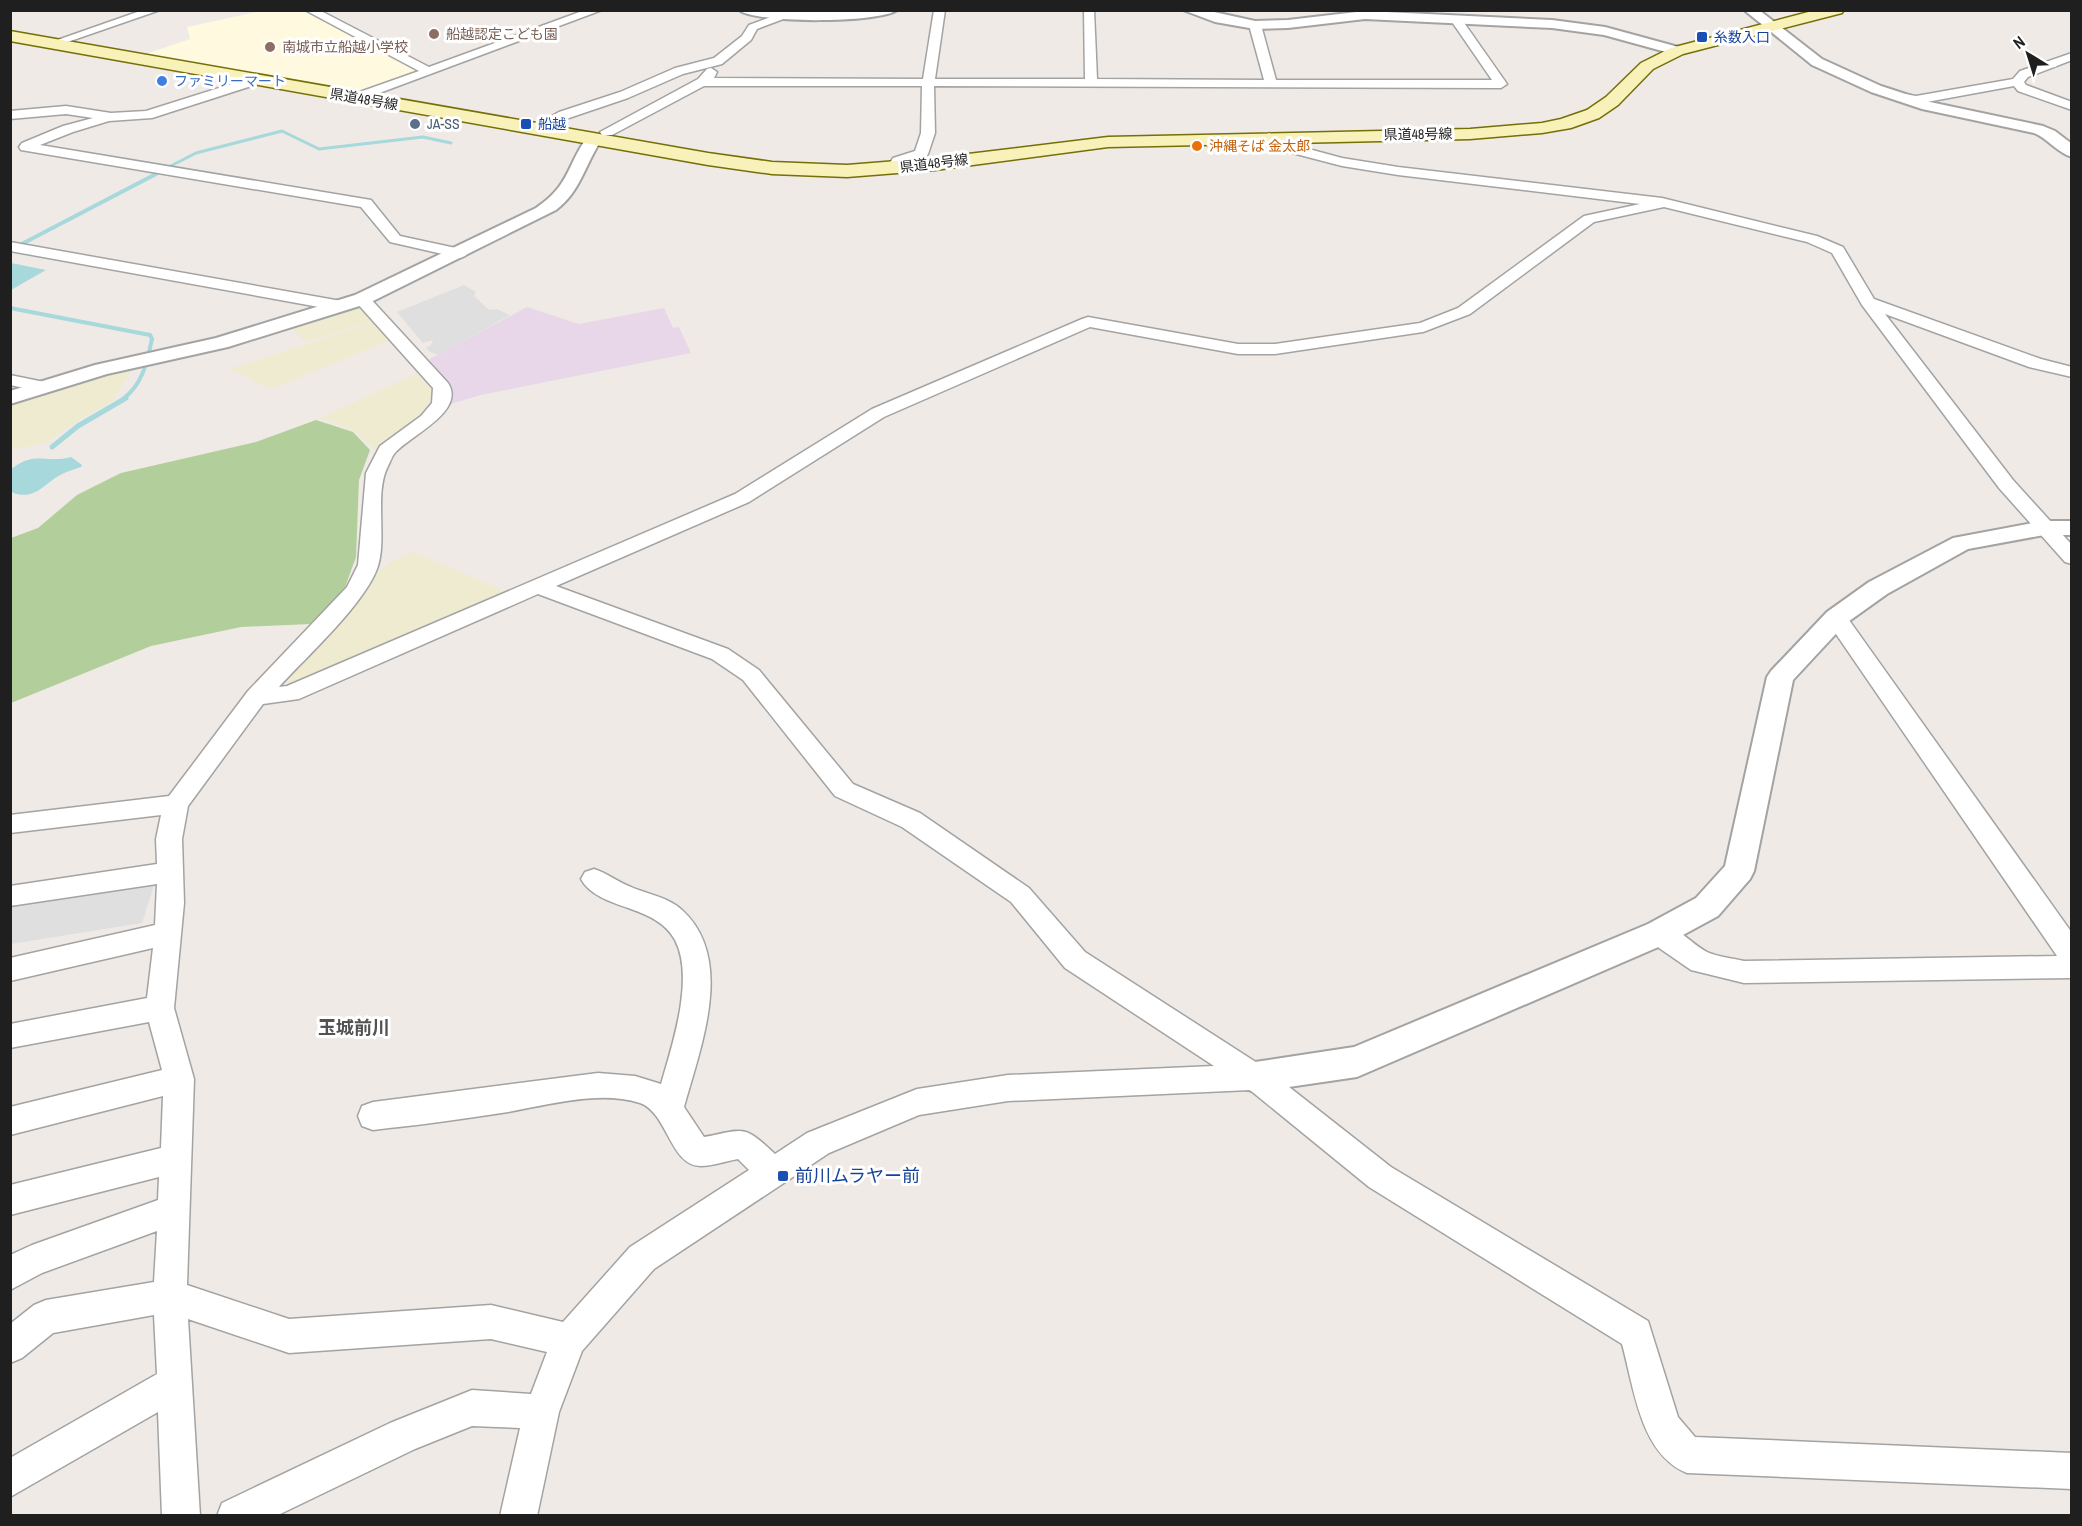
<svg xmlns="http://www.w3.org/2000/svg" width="2082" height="1526" viewBox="0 0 2082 1526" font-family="'Archivo Narrow','Noto Sans JP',sans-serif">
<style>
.industrial{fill:#e8d7e8}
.education{fill:#fef9df}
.farmland{fill:#eeebd1}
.forest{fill:#b2ce9a}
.parking{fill:#dfdfdf}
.water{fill:#a6d8dc}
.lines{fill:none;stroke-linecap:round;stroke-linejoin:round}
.stream-far2{stroke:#a6d8dc;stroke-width:3}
.stream-far1{stroke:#a6d8dc;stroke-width:4}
.stream{stroke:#a6d8dc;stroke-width:5}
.minor-casing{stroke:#a3a3a3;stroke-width:3}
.tertiary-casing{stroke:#a3a3a3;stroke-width:4}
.secondary-casing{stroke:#746f07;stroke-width:3}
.minor{fill:#fff;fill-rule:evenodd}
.tertiary{fill:#fff;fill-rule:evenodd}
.secondary{fill:#f8f1ba;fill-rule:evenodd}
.education-dot{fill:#8d6e63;stroke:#fff;stroke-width:2}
.transit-dot{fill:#1a4fb4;stroke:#fff;stroke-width:2}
.shop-dot{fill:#3f7fe0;stroke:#fff;stroke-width:2}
.service-dot{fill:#5c6f8a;stroke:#fff;stroke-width:2}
.food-dot{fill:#e8710a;stroke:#fff;stroke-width:2}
.labels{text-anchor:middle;stroke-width:6;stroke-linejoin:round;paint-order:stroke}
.far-education-label{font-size:14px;fill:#785e54;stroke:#fff;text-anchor:start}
.far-transit-label{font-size:14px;fill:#164399;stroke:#fff;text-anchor:start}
.far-shop-label{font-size:14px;fill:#366cbe;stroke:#fff;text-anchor:start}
.far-street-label{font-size:14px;fill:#1f1f1f;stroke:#fff}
.far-service-label{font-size:14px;fill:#4e5e75;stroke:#fff;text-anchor:start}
.far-food-label{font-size:14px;fill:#c56008;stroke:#fff;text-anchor:start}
.quarter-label{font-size:18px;font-weight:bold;fill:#525252;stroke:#fff}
.near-transit-label{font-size:18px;fill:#164399;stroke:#fff;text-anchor:start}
</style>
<rect width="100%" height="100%" fill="#efeae5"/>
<!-- industrial -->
<path class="industrial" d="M 527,307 L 579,324 L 664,308 L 673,328 L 679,327 L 691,353 L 481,395 L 447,405 L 447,382 L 428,360 Z"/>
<!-- education -->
<path class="education" d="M 260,11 L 303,11 L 417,69 L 415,73 L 358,94 L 143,55 L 190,39 L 187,27 Z"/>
<!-- farmland -->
<g class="farmland">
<path d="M 360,304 L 377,320 L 307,342 L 291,328 Z"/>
<path d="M 378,321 L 395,338 L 272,389 L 230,369 Z"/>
<path d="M 134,367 L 111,402 L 77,421 L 46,443 L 11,450 L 10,401 L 50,388 Z"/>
<path d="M 417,373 L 433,390 L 426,411 L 377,452 L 355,431 L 320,418 Z"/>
<path d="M 413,552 L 502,589 L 502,593 L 292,685 L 281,682 L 373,576 L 392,561 Z"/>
</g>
<!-- forest -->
<path class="forest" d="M 316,420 L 353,432 L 370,450 L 359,480 L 356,557 L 344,590 L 310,624 L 241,627 L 151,646 L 11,703 L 11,538 L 38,528 L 77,495 L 121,473 L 256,442 Z"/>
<!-- parking -->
<g class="parking">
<path d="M 464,285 L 476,292 L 474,296 L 489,310 L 497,309 L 510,315 L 438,355 L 430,352 L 426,348 L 431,345 L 433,340 L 423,343 L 397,312 Z"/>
<path d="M 155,882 L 142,923 L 11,944 L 11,904 Z"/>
</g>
<!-- water -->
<g class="water">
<path d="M 11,263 L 46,270 L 11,290 Z"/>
<path d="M 71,457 L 82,465 L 81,467 C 75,469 68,471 62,474 C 44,483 35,502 11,492 L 11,469 C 16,466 22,461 28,460 C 39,456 54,462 71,457 Z"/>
</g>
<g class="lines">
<!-- stream-far2 -->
<path class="stream-far2" d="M 153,175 L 196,153 L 282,131 L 319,149 L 423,137 L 451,143"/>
<!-- stream-far1 -->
<g class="stream-far1">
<path d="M 14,248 L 156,174"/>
<path d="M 10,308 L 150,335 L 152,339 C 147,362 143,384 123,399"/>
</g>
<!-- stream -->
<path class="stream" d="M 52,447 L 78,426 L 126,398"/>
<!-- minor casing -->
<g class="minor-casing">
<g id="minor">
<path d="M 143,10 L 160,10 L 56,46 L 52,47 L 46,44 Z"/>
<path d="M 305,10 L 319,10 L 429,67 L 585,10 L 602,10 L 358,101 L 352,97 L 354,94 L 419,71 Z"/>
<path d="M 934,10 L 945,10 L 935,79 L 1085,79 L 1084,10 L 1094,10 L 1097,79 L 1264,80 L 1249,25 L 1255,22 L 1261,25 L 1276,80 L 1492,80 L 1450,19 L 1456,16 L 1460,17 L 1507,84 L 1501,88 L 934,86 L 935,133 L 928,154 L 926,157 L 903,164 L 898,172 L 893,173 L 886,169 L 893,158 L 915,151 L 921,133 L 922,86 L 704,86 L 612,135 L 602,135 L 600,132 L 698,79 L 707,69 L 711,68 L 717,72 L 714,78 L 923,79 Z"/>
<path d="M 782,13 L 786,14 L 786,18 L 757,29 L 751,40 L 722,64 L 683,74 L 628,98 L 569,118 L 540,132 L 535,133 L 529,129 L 559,112 L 620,92 L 675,68 L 714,58 L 742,36 L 749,25 Z"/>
<path d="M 2072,53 L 2072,60 L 2028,77 L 2024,82 L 2026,85 L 2072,102 L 2072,110 L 2018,91 L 2014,86 L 1916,104 L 1901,101 L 1899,98 L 1905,94 L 1916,96 L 2013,79 L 2020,71 Z"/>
<path d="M 257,76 L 263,80 L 261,83 L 152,118 L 109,121 L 73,132 L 40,145 L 371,200 L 400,236 L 465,250 L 468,253 L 465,256 L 460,258 L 390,242 L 361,207 L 21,150 L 19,147 L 22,143 L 63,126 L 93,118 L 66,114 L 10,119 L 10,111 L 66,106 L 111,113 L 146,111 Z"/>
<path d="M 1269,133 L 1283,142 L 1342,158 L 1398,167 L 1662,198 L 1817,236 L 1843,247 L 1874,299 L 2041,359 L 2072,367 L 2072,377 L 2029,367 L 1885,314 L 2013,480 L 2072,545 L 2072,564 L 2065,562 L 1999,488 L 1862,305 L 1832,253 L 1807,242 L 1664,207 L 1594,222 L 1470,314 L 1423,332 L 1275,354 L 1238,354 L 1090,327 L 884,417 L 749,502 L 556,586 L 728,649 L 759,670 L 853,784 L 920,813 L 1029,888 L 1085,952 L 1265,1068 L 1391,1167 L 1648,1321 L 1678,1417 L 1695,1437 L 2072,1453 L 2072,1489 L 1687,1473 C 1640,1454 1634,1387 1622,1344 L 1369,1187 L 1250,1090 L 1008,1101 L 919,1115 L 829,1153 L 654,1269 L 582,1351 L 559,1412 L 537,1516 L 500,1516 L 520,1428 L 472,1426 L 415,1449 L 276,1516 L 217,1516 L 222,1503 L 390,1423 L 472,1390 L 531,1394 L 547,1352 L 491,1339 L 289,1353 L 188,1319 L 200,1516 L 162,1516 L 158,1412 L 10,1497 L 10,1458 L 157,1374 L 154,1315 L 53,1333 L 22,1358 L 10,1363 L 10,1324 L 34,1305 L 46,1300 L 154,1282 L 157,1231 L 42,1273 L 10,1290 L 10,1255 L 32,1245 L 158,1200 L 159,1177 L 10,1215 L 10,1185 L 161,1148 L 163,1096 L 10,1135 L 10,1107 L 162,1070 L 149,1022 L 10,1048 L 10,1024 L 147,998 L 153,948 L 10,981 L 10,958 L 155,925 L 157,884 L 10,906 L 10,886 L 157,864 L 156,839 L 161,815 L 10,833 L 10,815 L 169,796 L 248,691 L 347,587 L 358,565 L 366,473 L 380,446 L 421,416 L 432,403 L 433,388 L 356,302 L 354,299 L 356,296 L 368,296 L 448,383 C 467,412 407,437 394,454 C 392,457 390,462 388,466 C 374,493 387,537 378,566 C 366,603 306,657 279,687 L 287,686 L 735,494 L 872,409 L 1082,319 L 1088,317 L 1238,344 L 1275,344 L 1420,323 L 1458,308 L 1584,216 L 1640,204 L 1398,175 L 1342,166 L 1273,148 L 1262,137 ZM 538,594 L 712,659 L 743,680 L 835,796 L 902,827 L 1011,902 L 1065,968 L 1214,1066 L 1008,1075 L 917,1089 L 807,1133 L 775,1154 C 743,1124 746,1129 704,1137 L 684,1107 C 700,1048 736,959 682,910 C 668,897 647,894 631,887 C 618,882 607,873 594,869 L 585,872 L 581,879 C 590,896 614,903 631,909 C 648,915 666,923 675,940 C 695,978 672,1046 661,1084 L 635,1076 L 598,1073 L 373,1102 L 362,1106 L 358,1116 L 362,1126 L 373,1130 L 389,1128 C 429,1124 468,1118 508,1112 C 548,1105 599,1090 640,1103 C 668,1113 670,1166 701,1166 C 713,1166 726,1161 738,1159 L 749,1170 L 630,1247 L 563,1322 L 491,1305 L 289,1319 L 187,1285 L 194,1079 L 174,1008 L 184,903 L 182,839 L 188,806 L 263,704 L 299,699 Z"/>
<path d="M 10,242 L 341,301 L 349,306 L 341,311 L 10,251 Z"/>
<path d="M 10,375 L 49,383 L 52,387 L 49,391 L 43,392 L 10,385 Z"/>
<path d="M 1836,611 L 1844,613 L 2072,933 L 2072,978 L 1744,983 L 1691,970 L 1649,941 L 1646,933 L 1649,925 C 1672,918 1688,942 1707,952 C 1718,957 1732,958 1744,961 L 2057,956 L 1825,618 L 1828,613 Z"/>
</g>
</g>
<!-- tertiary casing -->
<g class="tertiary-casing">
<g id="tertiary">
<path d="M 739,10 L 818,12 L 897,10 C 881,23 756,24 739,10 Z"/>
<path d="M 1183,10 L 1205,10 L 1255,21 L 1288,20 L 1365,11 L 1552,20 L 1605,27 L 1682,48 L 1684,51 L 1677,55 L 1604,35 L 1552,28 L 1365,19 L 1288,28 L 1255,29 L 1215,22 Z"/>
<path d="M 1744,10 L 1759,10 L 1822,59 L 1881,86 L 1930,102 L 2043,126 L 2055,131 L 2072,144 L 2072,157 C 2058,153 2047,138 2034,133 L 1922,109 L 1871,92 L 1812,65 Z"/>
<path d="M 594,134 L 602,139 C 585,164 581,191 556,210 L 369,303 L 228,347 L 107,374 L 10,404 L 10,391 L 95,365 L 216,338 L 355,295 L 536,208 C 571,184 566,166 588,136 Z"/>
<path d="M 2044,521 L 2072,521 L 2072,535 L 2044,535 L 1968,549 L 1887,594 L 1845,624 L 1793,680 L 1754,871 L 1750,879 L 1718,916 L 1670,942 L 1357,1077 L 1255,1092 L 1243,1088 L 1238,1077 L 1243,1066 L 1255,1062 L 1354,1047 L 1648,924 L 1696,898 L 1725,866 L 1767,677 L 1771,671 L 1827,612 L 1869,582 L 1953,538 Z"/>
</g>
</g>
<!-- secondary casing -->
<g class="secondary-casing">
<path id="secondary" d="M 1816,10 L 1844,10 L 1842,13 L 1683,54 L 1653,69 L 1618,105 L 1599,118 L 1571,128 L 1542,133 L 1470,139 L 1108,147 L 935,170 L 847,177 L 772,174 L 708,165 L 10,41 L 10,31 L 708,153 L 772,162 L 847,165 L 935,158 L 1108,137 L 1470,129 L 1542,123 L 1561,119 L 1587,110 L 1606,97 L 1641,63 L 1671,48 Z"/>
</g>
<!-- minor -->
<use href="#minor" class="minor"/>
<!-- tertiary -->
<use href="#tertiary" class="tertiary"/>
<!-- secondary -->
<use href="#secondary" class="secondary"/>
</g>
<!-- markers -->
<g class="education-dot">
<circle cx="434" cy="34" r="6"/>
<circle cx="270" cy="47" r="6"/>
</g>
<g class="transit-dot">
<rect x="1696" y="31" width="12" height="12" rx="3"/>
<rect x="520" y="118" width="12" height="12" rx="3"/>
<rect x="777" y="1170" width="12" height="12" rx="3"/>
</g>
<circle class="shop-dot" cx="162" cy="81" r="6"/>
<circle class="service-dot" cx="415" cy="124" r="6"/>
<circle class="food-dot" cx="1197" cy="146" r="6"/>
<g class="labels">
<!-- far-education labels -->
<g class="far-education-label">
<text x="446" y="39">船越認定こども園</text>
<text x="282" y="52">南城市立船越小学校</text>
</g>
<!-- far-transit labels -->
<g class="far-transit-label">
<text x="1714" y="42">糸数入口</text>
<text x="538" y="129">船越</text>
</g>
<!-- far-shop labels -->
<g class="far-shop-label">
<text x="174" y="86">ファミリーマート</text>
</g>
<!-- far-street labels -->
<g class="far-street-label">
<text transform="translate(364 99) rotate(10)" y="5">県道48号線</text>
<text transform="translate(1418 134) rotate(-1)" y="5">県道48号線</text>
<text transform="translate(934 163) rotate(-7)" y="5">県道48号線</text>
</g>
<!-- far-service labels -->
<g class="far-service-label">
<text x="427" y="129">JA-SS</text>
</g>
<!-- far-food labels -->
<g class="far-food-label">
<text x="1209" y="151">沖縄そば 金太郎</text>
</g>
<!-- quarter labels -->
<g class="quarter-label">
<text x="354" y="1034">玉城前川</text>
</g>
<!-- near-transit labels -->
<g class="near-transit-label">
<text x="795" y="1182">前川ムラヤー前</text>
</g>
</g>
<!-- border -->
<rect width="2082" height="1526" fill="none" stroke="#1f1f1f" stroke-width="24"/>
<!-- north arrow -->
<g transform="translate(2028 54) rotate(322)" stroke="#ffffff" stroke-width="4.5" paint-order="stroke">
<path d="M0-4.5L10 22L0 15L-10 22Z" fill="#1f1f1f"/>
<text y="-9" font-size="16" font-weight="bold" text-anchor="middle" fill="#1f1f1f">N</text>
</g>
</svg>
